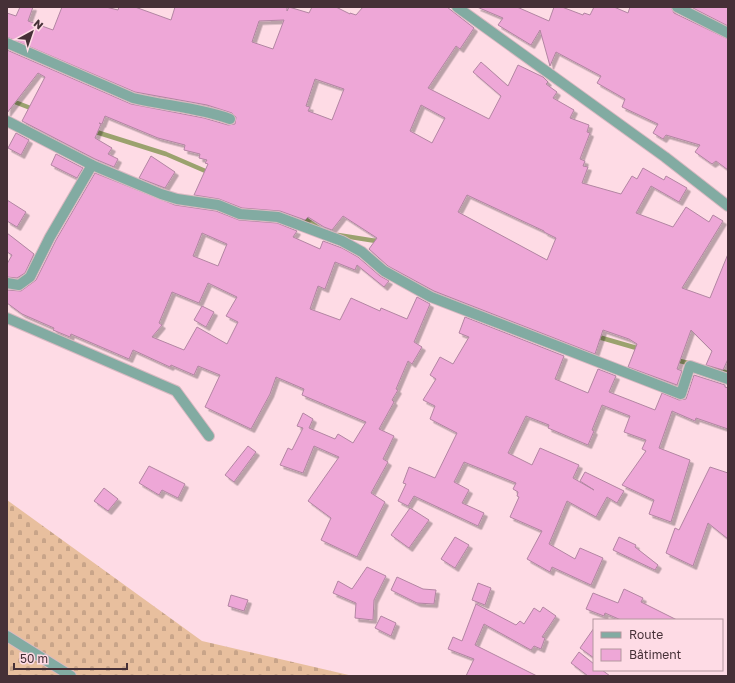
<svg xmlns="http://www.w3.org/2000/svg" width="735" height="683" viewBox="0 0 735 683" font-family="'Golos Text',sans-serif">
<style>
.cemetery{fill:url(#cemetery-stones)}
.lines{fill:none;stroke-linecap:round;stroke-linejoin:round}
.stream{stroke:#9ba26e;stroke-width:4.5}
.building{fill:#eea7d7;stroke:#b285a2;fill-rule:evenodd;filter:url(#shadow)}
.minor-casing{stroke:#d9b9c2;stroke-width:12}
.minor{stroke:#82aba2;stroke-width:10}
</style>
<defs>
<pattern id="cemetery-stones" width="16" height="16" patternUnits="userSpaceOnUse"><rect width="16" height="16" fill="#e8bf9e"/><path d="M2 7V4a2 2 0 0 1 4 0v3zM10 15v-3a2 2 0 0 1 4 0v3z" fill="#c8a489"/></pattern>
<filter id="shadow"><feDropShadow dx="3.5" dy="3.5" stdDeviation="0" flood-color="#0004"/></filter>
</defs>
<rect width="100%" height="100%" fill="#fedbe5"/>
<!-- cemetery -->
<path class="cemetery" d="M 7,500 L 202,641 L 353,676 L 7,676 Z"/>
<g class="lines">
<!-- stream -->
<g class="stream">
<path d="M 7,99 L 33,109"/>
<path d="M 93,131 L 166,154 L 210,173"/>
<path d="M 301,216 L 320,229"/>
<path d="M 338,235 L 376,241 L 379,243"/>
<path d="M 595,336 L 640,349"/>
<path d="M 676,360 L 692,364"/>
<path d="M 709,368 L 728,373"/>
</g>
</g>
<!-- building -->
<g class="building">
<path d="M 20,7 L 33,7 L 28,21 L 53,30 L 62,7 L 106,7 L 118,10 L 119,7 L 135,7 L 171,20 L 175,7 L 287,7 L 287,11 L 289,7 L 309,13 L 312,7 L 336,7 L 350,14 L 350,13 L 356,15 L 363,7 L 447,7 L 474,28 L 460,49 L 456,46 L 428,88 L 489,119 L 501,96 L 473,72 L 481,62 L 508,86 L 518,65 L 543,77 L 548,82 L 546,84 L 557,92 L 553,98 L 574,110 L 570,118 L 589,125 L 587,132 L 590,133 L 580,159 L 585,161 L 583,166 L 588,167 L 582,183 L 621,194 L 632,176 L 637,179 L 643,168 L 664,180 L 666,176 L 687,188 L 679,202 L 651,186 L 636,213 L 673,227 L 686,207 L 709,222 L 713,215 L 723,221 L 682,288 L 710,298 L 728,254 L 728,359 L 723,370 L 706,365 L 712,351 L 691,330 L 677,369 L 682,371 L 677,385 L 628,367 L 637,344 L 629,339 L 603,330 L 595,354 L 434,291 L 388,266 L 369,249 L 377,238 L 343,216 L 332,230 L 324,227 L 308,217 L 305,220 L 280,211 L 242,208 L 219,199 L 194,195 L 208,164 L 205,163 L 207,160 L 199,158 L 200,154 L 184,150 L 185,145 L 158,138 L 105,116 L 102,124 L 99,123 L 101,124 L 95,138 L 112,148 L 108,154 L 118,159 L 114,167 L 95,159 L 22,121 L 45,77 L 38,73 L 7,113 L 7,50 L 131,104 L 204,118 L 228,125 L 235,124 L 236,117 L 232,113 L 207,105 L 135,92 L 7,37 L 7,13 L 16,16 ZM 284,20 L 273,49 L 252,42 L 259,21 ZM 315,79 L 344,89 L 332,120 L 308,111 L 310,107 L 306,106 ZM 421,105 L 445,118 L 432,143 L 410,131 ZM 467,195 L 544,231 L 544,232 L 556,238 L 547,260 L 458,212 Z"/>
<path d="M 477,7 L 517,7 L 549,21 L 554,7 L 562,7 L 583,15 L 584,13 L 590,15 L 594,7 L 614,7 L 628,13 L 630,7 L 671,7 L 674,13 L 728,39 L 728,170 L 716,161 L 712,164 L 695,152 L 700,145 L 666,135 L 663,139 L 653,133 L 658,124 L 622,107 L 625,99 L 597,83 L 601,76 L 556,52 L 550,66 L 540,30 L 531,45 L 498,25 L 503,18 Z"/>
<path d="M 691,7 L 728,7 L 728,26 Z"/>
<path d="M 16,133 L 29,140 L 21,155 L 8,148 Z"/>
<path d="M 56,154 L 83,168 L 77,178 L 51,165 Z"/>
<path d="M 151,156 L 175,172 L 165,188 L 139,178 Z"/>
<path d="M 95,173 L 175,205 L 216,211 L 239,220 L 277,223 L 297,231 L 293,237 L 320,249 L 323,241 L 342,248 L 358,257 L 380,276 L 389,281 L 384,287 L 357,265 L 355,270 L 335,262 L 325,289 L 318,286 L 310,309 L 340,320 L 351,298 L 380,311 L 381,308 L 407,319 L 417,297 L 430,304 L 414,342 L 422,347 L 412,364 L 408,361 L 396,389 L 398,390 L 392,400 L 394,402 L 379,429 L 394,436 L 383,459 L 388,462 L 371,493 L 385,502 L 357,557 L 321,540 L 331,518 L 308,501 L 339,457 L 314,446 L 303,473 L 280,465 L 288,448 L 292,450 L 303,428 L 297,426 L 303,413 L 313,419 L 309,428 L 335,439 L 338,434 L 353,443 L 366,422 L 302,395 L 304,389 L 276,377 L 270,394 L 251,429 L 205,407 L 220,375 L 198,366 L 194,375 L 171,365 L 170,367 L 133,350 L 129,359 L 71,334 L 70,337 L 53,330 L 54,328 L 22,314 L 7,303 L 7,290 L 21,291 L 36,280 L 56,240 ZM 202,233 L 227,244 L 218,266 L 193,256 ZM 208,283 L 237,297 L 226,316 L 238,322 L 227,344 L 197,327 L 184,350 L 152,337 L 162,325 L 159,323 L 172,292 L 199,303 Z"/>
<path d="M 7,200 L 26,212 L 17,227 L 7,221 Z"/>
<path d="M 7,233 L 34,254 L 25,273 L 17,278 L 7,277 L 7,264 L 12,255 L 7,252 Z"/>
<path d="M 202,306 L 214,312 L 206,327 L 194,320 Z"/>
<path d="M 465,317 L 564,356 L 555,379 L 588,393 L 598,369 L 616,376 L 609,392 L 655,410 L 662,393 L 679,400 L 686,399 L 694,375 L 725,385 L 725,387 L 728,388 L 728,429 L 696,418 L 695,421 L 672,411 L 659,448 L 690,460 L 671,522 L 649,514 L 654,500 L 622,485 L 646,451 L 642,449 L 646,440 L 624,432 L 630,416 L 602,405 L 592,430 L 594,431 L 588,445 L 548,428 L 549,425 L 526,416 L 525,418 L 508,453 L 532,465 L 540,448 L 579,465 L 573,478 L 594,490 L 580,481 L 585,472 L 624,491 L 617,503 L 607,497 L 596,517 L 567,501 L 549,544 L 575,559 L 580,548 L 603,558 L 591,585 L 552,567 L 550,572 L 527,559 L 542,531 L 510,517 L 519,497 L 517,496 L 518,492 L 513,489 L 516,483 L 464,462 L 454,482 L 469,490 L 462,503 L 484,513 L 478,526 L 414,496 L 408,506 L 398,501 L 406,484 L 403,483 L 409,467 L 435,478 L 457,433 L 430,419 L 435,406 L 423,400 L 436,379 L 430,375 L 440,357 L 453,364 L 469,337 L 459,333 Z"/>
<path d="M 248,446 L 256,452 L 234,482 L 225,475 Z"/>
<path d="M 149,466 L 185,484 L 178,498 L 162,490 L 159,495 L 139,483 Z"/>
<path d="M 710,467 L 728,473 L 728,539 L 708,523 L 693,566 L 666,553 L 675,528 L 679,530 Z"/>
<path d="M 104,488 L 118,499 L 108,511 L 94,501 Z"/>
<path d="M 410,508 L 429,520 L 409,548 L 391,535 Z"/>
<path d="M 455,537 L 469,545 L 455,568 L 441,559 Z"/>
<path d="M 619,537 L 636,545 L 635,547 L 658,565 L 655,570 L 613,550 Z"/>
<path d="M 367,567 L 386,576 L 374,600 L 373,620 L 355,618 L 356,603 L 333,593 L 338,581 L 352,589 Z"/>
<path d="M 397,577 L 423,589 L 436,590 L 434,604 L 417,603 L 391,590 Z"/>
<path d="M 478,583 L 491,588 L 485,605 L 472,600 Z"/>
<path d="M 624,589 L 643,598 L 641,602 L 677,620 L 621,620 L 605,613 L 604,616 L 586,609 L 593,593 L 618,603 Z"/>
<path d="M 231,595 L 248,600 L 244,611 L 228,606 Z"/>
<path d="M 476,604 L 516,625 L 520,621 L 524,624 L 534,608 L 540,612 L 543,607 L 556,616 L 542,637 L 545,638 L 541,649 L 534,646 L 531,650 L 484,624 L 475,645 L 537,676 L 466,676 L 474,659 L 448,649 L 453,637 L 462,641 Z"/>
<path d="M 381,616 L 396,623 L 391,636 L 375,628 Z"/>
<path d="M 594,628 L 594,658 L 580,648 Z"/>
<path d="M 579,652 L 594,664 L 594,670 L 602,670 L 610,676 L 588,676 L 571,663 Z"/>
</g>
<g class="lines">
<!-- minor casing -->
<g class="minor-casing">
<g id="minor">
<path d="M 457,7 L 665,157 L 728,206"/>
<path d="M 677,7 L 728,33"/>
<path d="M 7,43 L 133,98 C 165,106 197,107 230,119"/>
<path d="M 7,121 L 92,165 L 161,194 L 177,199 L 218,205 L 240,214 L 278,217 L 342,241 L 362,252 L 384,271 L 431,297 L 681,394 L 690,366 L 728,379"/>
<path d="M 7,283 L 19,285 L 30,277 L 50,237 L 92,165"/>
<path d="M 7,318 L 176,391 L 209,436"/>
<path d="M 7,636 L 71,676"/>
</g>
</g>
<!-- minor -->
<use href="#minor" class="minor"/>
</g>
<!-- border -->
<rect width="735" height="683" fill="none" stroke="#463037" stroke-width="16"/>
<!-- legend -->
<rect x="593" y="619" width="130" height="52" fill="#fedbe5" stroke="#b4979f"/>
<rect x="601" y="632" width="20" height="6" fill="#82aba2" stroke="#b4979f"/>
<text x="629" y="639" font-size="12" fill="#463037">Route</text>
<rect x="601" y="649" width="20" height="12" fill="#eea7d7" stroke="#b4979f"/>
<text x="629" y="659" font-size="12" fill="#463037">Bâtiment</text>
<!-- north arrow -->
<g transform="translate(32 32) rotate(40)" stroke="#fedbe5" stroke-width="3" paint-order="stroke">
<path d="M0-3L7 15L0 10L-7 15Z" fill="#463037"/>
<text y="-6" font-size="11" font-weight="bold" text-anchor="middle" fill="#463037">N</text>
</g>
<!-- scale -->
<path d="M14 663v6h113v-6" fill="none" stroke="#463037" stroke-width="2"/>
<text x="20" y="663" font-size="12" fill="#463037" stroke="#fedbe5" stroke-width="3" paint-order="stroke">50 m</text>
</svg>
